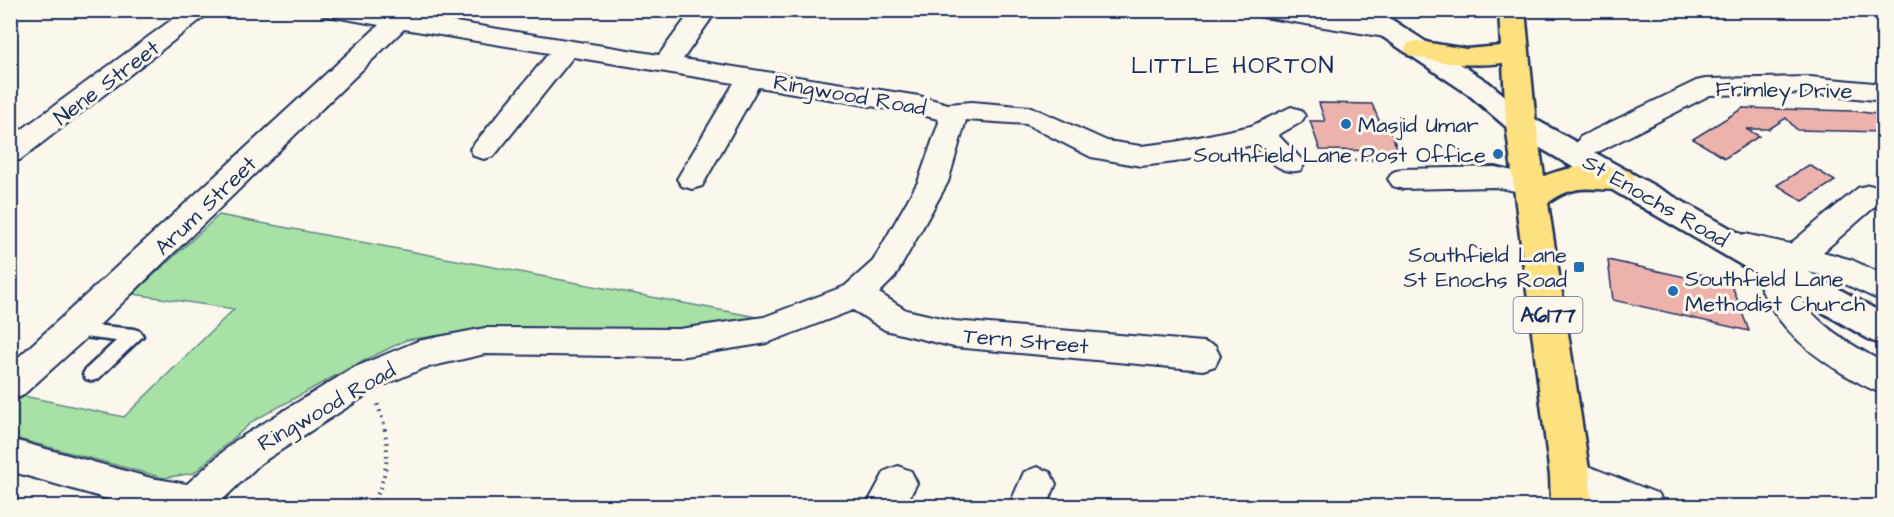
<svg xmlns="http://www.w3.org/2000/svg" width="1894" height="517" viewBox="0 0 1894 517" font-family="'Architects Daughter',sans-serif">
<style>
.green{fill:#a7e1a6;stroke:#618882;stroke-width:1.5}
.building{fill:#eeb2ad;stroke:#1b2f5e;stroke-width:1.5}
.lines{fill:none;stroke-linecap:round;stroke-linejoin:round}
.lane-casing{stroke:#1b2f5e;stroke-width:5}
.street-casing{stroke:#1b2f5e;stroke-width:4}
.secondary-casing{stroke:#1b2f5e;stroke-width:5}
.primary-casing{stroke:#1b2f5e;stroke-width:5}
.path-far1{stroke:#1b2f5e;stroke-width:3;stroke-dasharray:1.5 4;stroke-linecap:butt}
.path{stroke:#1b2f5e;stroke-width:4;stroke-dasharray:1.5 5;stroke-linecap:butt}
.lane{fill:#fbf7ec;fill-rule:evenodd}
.street{fill:#fbf7ec;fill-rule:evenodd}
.secondary{fill:#fbf7ec;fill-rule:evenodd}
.primary{fill:#fde080;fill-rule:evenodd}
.poi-dot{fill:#1f6fb2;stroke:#fbf7ec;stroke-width:2}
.labels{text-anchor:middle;stroke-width:6;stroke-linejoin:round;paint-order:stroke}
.shield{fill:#fbf7ec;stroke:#5e6b89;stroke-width:1.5}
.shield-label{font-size:21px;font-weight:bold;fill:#1b2f5e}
.street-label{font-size:22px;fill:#1b2f5e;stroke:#fbf7ec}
.poi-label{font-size:22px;fill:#1b2f5e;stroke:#fbf7ec;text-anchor:start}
.neighbourhood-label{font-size:24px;letter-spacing:1.5px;fill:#1b2f5e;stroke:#fbf7ec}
</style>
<rect width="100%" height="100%" fill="#fbf7ec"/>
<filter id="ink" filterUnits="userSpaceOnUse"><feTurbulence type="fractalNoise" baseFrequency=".0167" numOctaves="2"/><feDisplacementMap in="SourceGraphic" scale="12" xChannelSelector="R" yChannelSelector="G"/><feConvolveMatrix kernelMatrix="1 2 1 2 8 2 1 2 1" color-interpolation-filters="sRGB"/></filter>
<g filter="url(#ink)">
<!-- green -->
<path class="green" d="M 219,215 L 757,317 L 670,331 L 492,328 L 406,340 L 353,366 L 253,421 L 194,473 L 164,478 L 11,437 L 10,408 L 24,396 L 124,417 L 234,309 L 133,294 Z"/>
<!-- building -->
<g class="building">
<path d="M 1319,103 L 1372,104 L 1383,130 L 1390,130 L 1398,151 L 1320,150 L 1310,121 L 1325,121 Z"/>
<path d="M 1743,108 L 1853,111 L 1884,115 L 1884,132 L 1797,130 L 1786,118 L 1769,129 L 1746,129 L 1759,136 L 1725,158 L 1693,139 Z"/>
<path d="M 1809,165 L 1835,181 L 1803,201 L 1777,185 Z"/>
<path d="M 1608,260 L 1703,281 L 1700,274 L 1730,280 L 1749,331 L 1613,300 Z"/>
</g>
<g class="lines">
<!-- lane casing -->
<g class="lane-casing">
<path id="lane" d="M 73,323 L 134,329 L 140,331 L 143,336 L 98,379 L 92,381 L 86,379 L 83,374 L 86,369 L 116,341 L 67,335 L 64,330 L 67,325 Z"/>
</g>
<!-- street casing -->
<g class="street-casing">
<g id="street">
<path d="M 185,10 L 213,10 L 20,160 L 10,162 L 10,138 Z"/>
<path d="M 320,10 L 381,10 L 659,55 L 692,10 L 717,10 L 683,59 L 919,96 L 948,104 L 972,102 L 1031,107 L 1107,141 L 1141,146 L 1175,142 L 1251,126 L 1291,107 L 1301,110 L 1305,116 L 1301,122 L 1278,135 L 1305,163 L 1301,170 C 1280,176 1268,158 1253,145 L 1175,162 L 1141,166 L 1091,157 L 1026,124 L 966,120 L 948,182 L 895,277 L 879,293 L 906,310 L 954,321 L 1203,342 L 1215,346 L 1220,356 L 1215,366 L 1203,370 L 954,347 L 885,330 L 853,310 L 767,343 L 679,357 L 485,354 L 424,368 L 377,388 L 261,463 L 216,506 L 132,506 L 10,471 L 10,439 L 151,478 L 187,484 L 235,441 L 353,368 L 418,341 L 485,328 L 679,329 L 764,317 L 845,286 L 873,261 L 918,182 L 939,122 L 938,119 L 918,114 L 758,87 L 702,186 L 692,189 L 682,186 L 677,179 L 734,83 L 573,57 L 494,156 L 484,159 L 474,156 L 470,149 L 549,53 L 404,29 L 85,339 L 22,396 L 10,400 L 10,365 L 379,25 L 323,15 Z"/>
<path d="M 1251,10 L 1314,10 L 1385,21 L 1394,24 L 1398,29 L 1394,34 L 1385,37 L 1263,17 L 1254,15 Z"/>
<path d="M 1810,77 L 1884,84 L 1884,101 L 1810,93 L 1710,95 L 1600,151 L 1590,153 L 1580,151 L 1576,144 L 1580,137 L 1696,81 L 1705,79 Z"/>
<path d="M 1495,167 L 1540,177 L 1545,184 L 1540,191 L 1530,194 L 1495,187 L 1403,189 L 1393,186 L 1388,179 L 1393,172 L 1403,169 Z"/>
<path d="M 1869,185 L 1880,188 L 1884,194 L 1880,202 L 1823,252 L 1852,260 L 1884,275 L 1884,302 L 1832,278 L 1785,266 C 1801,317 1840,338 1884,363 L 1884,394 C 1869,389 1856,381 1842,373 C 1799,347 1767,316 1753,266 L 1757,259 L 1734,253 L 1729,245 L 1734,237 L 1745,234 L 1790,244 L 1858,188 Z"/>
<path d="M 1570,459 L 1659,494 L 1664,506 L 1603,506 L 1557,488 L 1551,476 L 1557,464 Z"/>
<path d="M 898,466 L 911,471 L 917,483 L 905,506 L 866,506 L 885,471 Z"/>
<path d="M 1037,467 L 1050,472 L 1056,484 L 1047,506 L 1009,506 L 1024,472 Z"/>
</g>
</g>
<!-- secondary casing -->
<g class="secondary-casing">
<path id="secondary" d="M 1346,10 L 1377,10 L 1488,82 L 1531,117 L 1884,314 L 1884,345 L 1872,341 L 1511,131 L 1468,94 L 1350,15 Z"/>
</g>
<!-- primary casing -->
<g class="primary-casing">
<path id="primary" d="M 1499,10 L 1525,10 L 1536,124 L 1544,176 C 1571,165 1601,163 1630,171 L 1634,179 L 1630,187 C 1596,196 1584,177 1548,203 L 1590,476 L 1591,506 L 1551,506 L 1550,476 L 1506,124 L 1503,63 C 1470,67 1440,63 1408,55 L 1405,49 L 1408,43 L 1418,41 L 1466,49 L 1501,46 Z"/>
</g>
<!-- path-far1 -->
<path class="path-far1" d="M 1316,162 L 1389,159"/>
<!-- path -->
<path class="path" d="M 372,506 C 391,470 391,440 377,403"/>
<!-- lane -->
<use href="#lane" class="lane"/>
<!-- street -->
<use href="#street" class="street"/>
<!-- secondary -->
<use href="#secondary" class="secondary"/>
<!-- primary -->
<use href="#primary" class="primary"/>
</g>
</g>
<!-- markers -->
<g class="poi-dot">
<circle cx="1346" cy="124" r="6"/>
<circle cx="1498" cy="154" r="6"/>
<rect x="1573" y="261" width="12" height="12" rx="3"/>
<circle cx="1673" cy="291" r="6"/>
</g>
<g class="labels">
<!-- shield labels -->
<rect class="shield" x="1513.5" y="297" width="69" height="36" rx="4.5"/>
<g class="shield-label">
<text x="1548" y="322">A6177</text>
</g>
<!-- street labels -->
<g class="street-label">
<text transform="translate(106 82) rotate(-37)" y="8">Nene Street</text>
<text transform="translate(1784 89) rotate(1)" y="8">Frimley Drive</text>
<text transform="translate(850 94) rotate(10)" y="8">Ringwood Road</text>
<text transform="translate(1656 200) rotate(30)" y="8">St Enochs Road</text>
<text transform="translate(205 205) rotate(-44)" y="8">Arum Street</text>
<text transform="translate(1026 340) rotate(5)" y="8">Tern Street</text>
<text transform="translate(326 406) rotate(-30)" y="8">Ringwood Road</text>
</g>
<!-- poi labels -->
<g class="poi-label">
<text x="1358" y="132">Masjid Umar</text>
<text x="1486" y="162" text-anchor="end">Southfield Lane Post Office</text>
<text x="1567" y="262" text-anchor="end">Southfield Lane<tspan x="1567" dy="25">St Enochs Road</tspan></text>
<text x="1685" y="286">Southfield Lane<tspan x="1685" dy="25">Methodist Church</tspan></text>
</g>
<!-- neighbourhood labels -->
<g class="neighbourhood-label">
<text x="1233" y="73">LITTLE HORTON</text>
</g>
</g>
<!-- margin -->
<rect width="1894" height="517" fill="none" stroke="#fbf7ec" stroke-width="36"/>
<rect x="18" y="18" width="1858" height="481" fill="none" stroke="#1b2f5e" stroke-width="2" filter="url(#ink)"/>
</svg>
